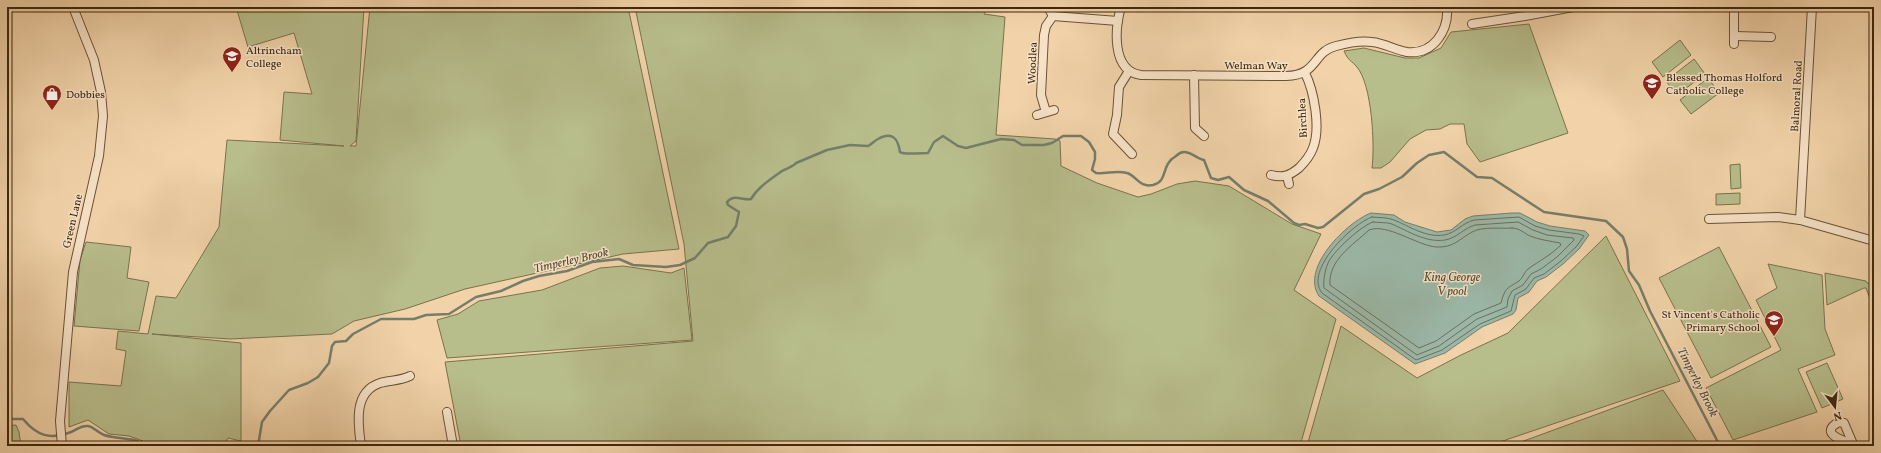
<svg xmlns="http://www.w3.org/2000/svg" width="1881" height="453" viewBox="0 0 1881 453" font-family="Vollkorn,serif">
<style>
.green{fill:#b7bd8b;stroke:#7a724d}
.water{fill:#9bb8a8;stroke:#757e6b}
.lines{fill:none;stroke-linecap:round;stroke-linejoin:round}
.shore{stroke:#6c705c;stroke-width:1}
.stream{stroke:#757e6b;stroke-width:2.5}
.minor-casing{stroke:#6a5236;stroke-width:10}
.minor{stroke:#f7e2c7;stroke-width:8}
.labels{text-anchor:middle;stroke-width:3;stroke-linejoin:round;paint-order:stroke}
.poi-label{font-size:11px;fill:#3d270f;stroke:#f7e2c7;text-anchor:start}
.street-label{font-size:11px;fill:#3d270f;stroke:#f7e2c7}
.water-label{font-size:12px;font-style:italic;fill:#544b35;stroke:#f7e2c7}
</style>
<rect width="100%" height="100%" fill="#f2d3a9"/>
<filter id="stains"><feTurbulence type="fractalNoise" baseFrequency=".005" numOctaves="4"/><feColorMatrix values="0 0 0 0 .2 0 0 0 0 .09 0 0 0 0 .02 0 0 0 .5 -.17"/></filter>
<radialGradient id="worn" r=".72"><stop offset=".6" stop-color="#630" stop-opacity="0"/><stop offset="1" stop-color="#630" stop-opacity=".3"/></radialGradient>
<!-- green -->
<g class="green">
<path d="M 236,7 L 364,7 L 356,141 L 350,146 L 356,146 L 370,7 L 628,7 L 679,249 L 623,254 L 465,289 L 405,309 L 354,321 L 332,334 L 230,339 L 152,334 L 241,343 L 241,441 L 228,438 L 223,446 L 145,446 L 143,441 L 129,436 L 109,434 L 88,420 L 69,427 L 69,382 L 121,386 L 126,351 L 116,349 L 118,331 L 148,334 L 156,296 L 176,298 L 219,227 L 227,140 L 344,146 L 280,140 L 284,92 L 312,94 L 294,33 L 248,47 Z"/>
<path d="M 635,7 L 988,7 L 984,14 L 1005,17 L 996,135 L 1055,139 L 1060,141 L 1061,166 L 1097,183 L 1138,197 L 1151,194 L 1177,184 L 1195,181 L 1229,186 L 1292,224 L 1321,234 L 1294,290 L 1336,319 L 1300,446 L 461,446 L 445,362 L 693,341 L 684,244 Z"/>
<path d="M 1529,24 L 1568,133 L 1480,162 L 1467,144 L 1464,124 L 1450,124 L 1440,129 L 1426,130 L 1410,139 L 1390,162 L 1381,168 L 1372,168 C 1375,145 1372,85 1357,67 C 1351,60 1349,62 1344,51 L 1364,48 L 1405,58 L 1419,58 L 1441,48 L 1451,32 Z"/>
<path d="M 1680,40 L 1691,55 L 1663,77 L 1652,62 Z"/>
<path d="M 1694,59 L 1705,74 L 1677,95 L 1666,81 Z"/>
<path d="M 1708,78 L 1719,93 L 1691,114 L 1680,100 Z"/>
<path d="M 1740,164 L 1741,188 L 1731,189 L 1730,165 Z"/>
<path d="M 1740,193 L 1740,204 L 1716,205 L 1716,194 Z"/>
<path d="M 1606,236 L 1680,381 L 1488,446 L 1307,446 L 1341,326 L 1417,378 L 1461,355 L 1508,333 Z"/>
<path d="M 86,242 L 131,247 L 127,278 L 149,282 L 139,331 L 74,326 L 80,260 Z"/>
<path d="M 1719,247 L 1771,347 L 1711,378 L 1659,278 Z"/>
<path d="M 1768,264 L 1822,275 L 1825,329 L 1835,355 L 1798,369 L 1817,412 L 1733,440 L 1706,388 L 1781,350 L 1756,300 L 1777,288 Z"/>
<path d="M 623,266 L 671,273 L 684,268 L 692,340 L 447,358 L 437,320 L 458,314 L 479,301 L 542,290 L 600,268 Z"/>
<path d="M 1825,273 L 1866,281 L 1867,283 L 1874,284 L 1874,310 L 1866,288 L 1864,288 L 1827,305 Z"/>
<path d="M 1827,363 L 1843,399 L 1822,408 L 1806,372 Z"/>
<path d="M 1663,390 L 1700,446 L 1510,446 Z"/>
<path d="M 16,425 L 19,432 L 21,446 L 7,446 L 7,426 Z"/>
</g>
<!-- water -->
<path class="water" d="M 1371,213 L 1394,215 L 1405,222 L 1437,232 L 1451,230 L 1465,219 L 1473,216 L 1512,213 L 1520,213 L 1537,222 L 1550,226 L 1585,231 L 1589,235 L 1579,249 L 1563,264 L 1546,277 L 1537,281 L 1529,292 L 1518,298 L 1516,310 L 1513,314 L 1482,327 L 1445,353 L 1415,364 L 1319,296 C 1300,268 1347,222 1371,213 Z"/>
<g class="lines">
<!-- shore -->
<g class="shore">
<path d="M 1372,217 C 1379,218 1387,217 1394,220 C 1409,226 1426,238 1444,235 C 1456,233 1462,223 1474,220 L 1519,217 L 1535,226 L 1549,230 L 1579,234 L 1584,236 L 1576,247 L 1561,261 L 1544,274 L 1534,278 L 1526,289 L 1515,295 L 1511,311 L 1480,324 L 1442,350 L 1416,360 L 1322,293 C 1304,270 1352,224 1372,217 Z"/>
<path d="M 1373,222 C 1379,223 1386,222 1392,224 C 1408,231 1426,243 1445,240 C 1457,238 1464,228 1475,225 L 1518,222 L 1533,230 L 1547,235 L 1573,238 L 1574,240 L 1557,257 L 1541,269 L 1531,274 L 1523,285 L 1512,291 L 1508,299 L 1507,307 L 1477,319 L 1439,346 L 1417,355 L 1324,288 C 1323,280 1325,269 1329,261 C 1336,249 1361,226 1373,222 Z"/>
<path d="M 1512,228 C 1519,228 1524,233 1530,236 C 1540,240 1550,241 1560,243 L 1561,245 C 1551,255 1539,261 1528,269 C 1524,272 1523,278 1519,281 C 1506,289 1505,288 1501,303 L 1474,314 L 1436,341 L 1419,348 L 1330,285 C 1328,260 1353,245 1369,230 C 1387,223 1416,245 1436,247 C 1454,248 1459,239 1472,232 C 1483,226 1501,229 1512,228 Z"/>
</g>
<!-- stream -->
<g class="stream">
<path d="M 7,419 L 23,419 C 37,436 50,440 71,432 C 78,429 81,425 88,426 C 94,427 98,433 104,435 C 113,438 124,438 134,440 L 138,441 L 142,446"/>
<path d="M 226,446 L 228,443 L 232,442 L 240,446"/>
<path d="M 258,446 L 262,422 L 270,411 L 289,390 L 308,383 L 318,377 L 329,363 L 332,346 L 335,342 L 346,341 L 353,334 L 381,319 L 414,319 L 426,315 L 449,314 L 476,297 L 501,291 L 523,281 L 539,276 L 567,271 L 592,262 L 619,259 L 633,265 L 666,267 L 680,265 L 695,258 L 708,243 L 728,237 L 736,226 L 739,212 L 728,205 L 727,202 C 735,193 742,201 751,199 C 758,187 771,179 782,171 C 787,168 793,167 796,163 L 827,150 L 850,145 L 868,146 C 872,144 874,141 878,139 C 893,131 898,139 900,152 C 903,155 922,153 928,153 L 934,142 L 943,136 L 958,146 L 966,148 L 1001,139 L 1014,140 L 1022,145 L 1044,145 L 1052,143 L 1063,136 L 1081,136 L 1089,142 L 1095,152 L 1095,159 L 1092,170 L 1096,173 C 1107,174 1116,170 1127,173 C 1137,176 1139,188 1153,185 C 1169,181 1160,165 1176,156 C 1178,154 1181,152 1184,152 C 1191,152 1198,159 1204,160 L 1211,178 L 1218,180 L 1229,177 L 1244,190 L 1268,201 L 1294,223 L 1299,225 L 1305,224 L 1318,228 L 1323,227 L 1364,194 L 1379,189 L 1402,177 L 1417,163 L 1429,155 L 1444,152 L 1477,177 L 1492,178 L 1544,212 L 1606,221 L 1623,237 L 1627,249 L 1629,271 L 1639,285 L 1650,311 L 1720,446"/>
</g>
<!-- minor casing -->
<g class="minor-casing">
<g id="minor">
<path d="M 1048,7 L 1053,16"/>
<path d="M 1121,7 C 1115,28 1111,71 1141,75 L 1286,76 C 1319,75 1312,52 1336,46 C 1347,43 1360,40 1372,42 C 1384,43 1395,50 1407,52 C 1433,55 1449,31 1447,7"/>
<path d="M 1734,7 L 1734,44"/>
<path d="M 1053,16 L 1118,21"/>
<path d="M 1472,24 L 1525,16 L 1573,7"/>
<path d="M 1735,36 L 1771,37"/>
<path d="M 1129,71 L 1119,87 L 1117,115 L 1113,134 L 1132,154"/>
<path d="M 1194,75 L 1195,128 L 1204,136"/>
<path d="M 1046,112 L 1041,95 L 1044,35 L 1046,26 L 1053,16"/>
<path d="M 1037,115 L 1054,110"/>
<path d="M 1271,175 C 1283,178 1289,176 1299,168 C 1305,162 1310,156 1313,148 C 1321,128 1314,91 1305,73"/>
<path d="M 1287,176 L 1289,184"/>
<path d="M 1709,219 L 1778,217 L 1800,220 L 1874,241"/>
<path d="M 1800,220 L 1812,7"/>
<path d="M 447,412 L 453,446"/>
<path d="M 1853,444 C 1843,441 1818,433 1839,422 L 1844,423 L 1853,444 L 1854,446"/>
<path d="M 62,446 L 60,421 L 73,272 L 99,156 L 103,116 L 101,92 L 94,60 L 73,7"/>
<path d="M 361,446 C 358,424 353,392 380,383 C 390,380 400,381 410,376"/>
</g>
</g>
<!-- minor -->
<use href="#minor" class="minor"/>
</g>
<!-- icons -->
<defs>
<g id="school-pin" transform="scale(1)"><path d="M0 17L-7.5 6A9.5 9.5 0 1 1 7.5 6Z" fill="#8f2418" stroke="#f7e2c7"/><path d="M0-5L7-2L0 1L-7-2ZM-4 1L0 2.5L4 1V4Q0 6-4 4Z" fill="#fff"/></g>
<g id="shop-pin" transform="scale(1)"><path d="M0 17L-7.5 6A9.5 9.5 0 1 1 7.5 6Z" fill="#8f2418" stroke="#f7e2c7"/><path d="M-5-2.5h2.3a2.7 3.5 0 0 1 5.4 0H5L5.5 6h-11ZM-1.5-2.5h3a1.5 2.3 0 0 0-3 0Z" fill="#fff"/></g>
</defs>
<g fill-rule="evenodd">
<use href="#school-pin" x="232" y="56"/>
<use href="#school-pin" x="1652" y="83"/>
<use href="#shop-pin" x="52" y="94"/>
<use href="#school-pin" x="1774" y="320"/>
</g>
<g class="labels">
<!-- poi labels -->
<g class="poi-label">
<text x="246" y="54">Altrincham<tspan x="246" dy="13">College</tspan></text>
<text x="1666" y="81">Blessed Thomas Holford<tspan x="1666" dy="13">Catholic College</tspan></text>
<text x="66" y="98">Dobbies</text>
<text x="1760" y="318" text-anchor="end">St Vincent's Catholic<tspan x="1760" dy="13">Primary School</tspan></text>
</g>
<!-- street labels -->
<g class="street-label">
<text transform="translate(1032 63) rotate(-88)" y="4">Woodlea</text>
<text x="1256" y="69">Welman Way</text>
<text transform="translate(1796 96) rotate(-87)" y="4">Balmoral Road</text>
<text transform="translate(1302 118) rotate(-93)" y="4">Birchlea</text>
<text transform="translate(72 221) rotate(-77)" y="4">Green Lane</text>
</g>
<!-- water labels -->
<g class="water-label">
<text transform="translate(571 260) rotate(-13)" y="4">Timperley Brook</text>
<text x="1452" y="281">King George<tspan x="1452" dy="14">V pool</tspan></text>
<text transform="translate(1698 382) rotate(63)" y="4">Timperley Brook</text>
</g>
</g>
<!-- margin -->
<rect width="1881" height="453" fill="none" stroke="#f2d3a9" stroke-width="24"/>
<rect x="8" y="8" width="1865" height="437" fill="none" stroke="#3d270f" stroke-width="2"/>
<rect x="12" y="12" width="1857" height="429" fill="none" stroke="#3d270f"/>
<!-- north arrow -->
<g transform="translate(1835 407) rotate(164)" stroke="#f7e2c7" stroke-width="3" paint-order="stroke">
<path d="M0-3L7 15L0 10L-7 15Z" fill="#3d270f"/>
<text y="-6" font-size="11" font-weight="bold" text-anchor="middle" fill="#3d270f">N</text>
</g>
<rect width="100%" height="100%" filter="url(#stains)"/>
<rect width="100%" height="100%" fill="url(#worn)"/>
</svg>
